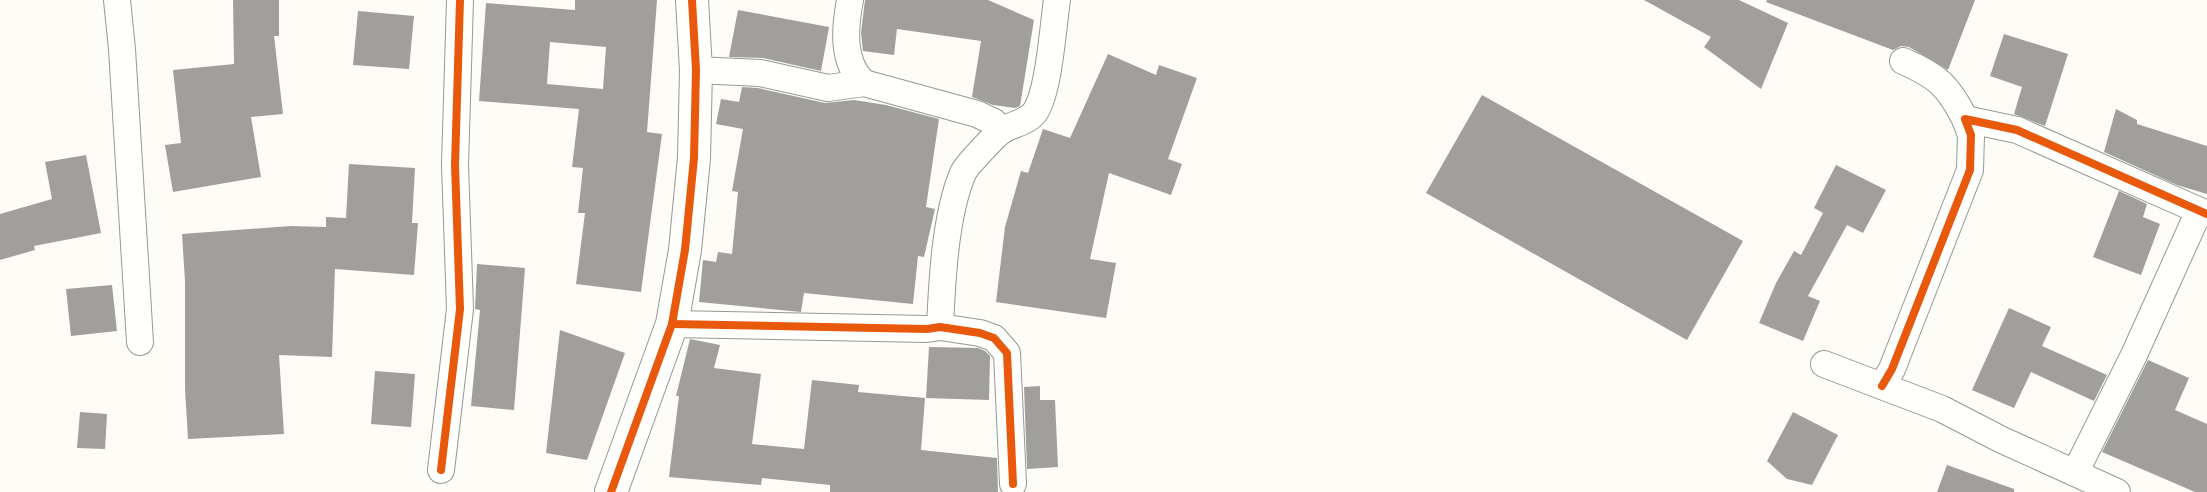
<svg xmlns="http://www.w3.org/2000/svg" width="2207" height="492" viewBox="0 0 2207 492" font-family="'Roboto Serif',serif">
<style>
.building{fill:#a19f9c;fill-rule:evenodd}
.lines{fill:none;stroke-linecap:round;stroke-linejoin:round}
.minor-casing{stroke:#979795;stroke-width:28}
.tertiary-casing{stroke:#979795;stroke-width:34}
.minor{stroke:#fffffe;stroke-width:26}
.tertiary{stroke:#fffffe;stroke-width:32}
.cycleway-casing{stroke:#fff;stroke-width:11}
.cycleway{stroke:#e8590c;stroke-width:8}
</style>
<rect width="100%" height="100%" fill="#fdfcf7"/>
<!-- building -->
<g class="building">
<path d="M 233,0 L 279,0 L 279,36 L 274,36 L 283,114 L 251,117 L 261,177 L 173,192 L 165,145 L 181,143 L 173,70 L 234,64 Z"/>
<path d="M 575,0 L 657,0 L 647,132 L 662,134 L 641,292 L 576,284 L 585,213 L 578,213 L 583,168 L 572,167 L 579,109 L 479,101 L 486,3 L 575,10 ZM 550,42 L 606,47 L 603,89 L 547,84 Z"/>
<path d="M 865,0 L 988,0 L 1034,20 L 1020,106 L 1015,108 L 993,105 L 972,97 L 981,41 L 897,29 L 894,55 L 863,51 L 861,33 Z"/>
<path d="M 1644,0 L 1739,0 L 1788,23 L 1761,89 L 1704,47 L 1711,37 Z"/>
<path d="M 1767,0 L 1975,0 L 1948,70 L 1909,47 L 1901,46 L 1893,50 L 1766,2 Z"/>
<path d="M 738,10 L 829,27 L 821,71 L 763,58 L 729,57 Z"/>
<path d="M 358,11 L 414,16 L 409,69 L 353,65 Z"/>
<path d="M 2004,34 L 2068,54 L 2045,126 L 2014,114 L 2022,87 L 1990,76 Z"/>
<path d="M 1108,54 L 1156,75 L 1159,65 L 1197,78 L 1168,159 L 1182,164 L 1171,195 L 1109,173 L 1090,259 L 1116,263 L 1106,318 L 996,302 L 1005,227 L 1021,171 L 1028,173 L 1043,129 L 1070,138 Z"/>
<path d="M 742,87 L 758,88 L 825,103 L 854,100 L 886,105 L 939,119 L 926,207 L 935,209 L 924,257 L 918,256 L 913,304 L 804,293 L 801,312 L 699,302 L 703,260 L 716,262 L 718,252 L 732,254 L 738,192 L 732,191 L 743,129 L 716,124 L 721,99 L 739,102 Z"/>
<path d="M 1482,95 L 1743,241 L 1687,340 L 1426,193 Z"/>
<path d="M 2116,109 L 2137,120 L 2137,124 L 2207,146 L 2207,194 L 2177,185 L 2104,152 Z"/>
<path d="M 86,155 L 101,233 L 34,246 L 35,250 L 0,260 L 0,214 L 52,199 L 45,162 Z"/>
<path d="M 349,164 L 415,168 L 412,223 L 418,223 L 414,275 L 335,269 L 332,357 L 279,355 L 284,434 L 188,439 L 185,389 L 185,281 L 182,234 L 291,226 L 326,227 L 326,217 L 346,218 Z"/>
<path d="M 1836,165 L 1886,190 L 1863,233 L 1847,225 L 1808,296 L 1820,301 L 1803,341 L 1759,323 L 1776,283 L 1794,251 L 1801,255 L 1823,213 L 1814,208 Z"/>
<path d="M 2119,191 L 2147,204 L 2143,217 L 2160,224 L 2141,275 L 2093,257 Z"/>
<path d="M 477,264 L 525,268 L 514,410 L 471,406 L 480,310 L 475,309 Z"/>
<path d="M 112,285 L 117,331 L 71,336 L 66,289 Z"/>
<path d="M 2009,308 L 2051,327 L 2042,346 L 2107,375 L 2094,401 L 2031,372 L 2014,408 L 1972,390 Z"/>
<path d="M 560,330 L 625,353 L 587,460 L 546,453 Z"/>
<path d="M 690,339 L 720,345 L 714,368 L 761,374 L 752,444 L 804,449 L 812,380 L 859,385 L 858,392 L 925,398 L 921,450 L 997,458 L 998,492 L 830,492 L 830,485 L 762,478 L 761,485 L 669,477 L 679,396 L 676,396 Z"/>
<path d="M 929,347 L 978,348 L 985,351 L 990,356 L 989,400 L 926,398 Z"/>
<path d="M 2148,360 L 2189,378 L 2175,410 L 2207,424 L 2207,492 L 2195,492 L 2102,452 Z"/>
<path d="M 375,371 L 415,374 L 411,427 L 371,424 Z"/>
<path d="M 1040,386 L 1040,400 L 1055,400 L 1058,467 L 1027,469 L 1024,387 Z"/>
<path d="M 80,412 L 107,414 L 105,449 L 77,448 Z"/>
<path d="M 1793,412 L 1838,435 L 1812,485 L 1787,479 L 1767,461 Z"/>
<path d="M 1947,465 L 2014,489 L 2014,492 L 1937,492 Z"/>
</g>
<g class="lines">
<!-- minor casing -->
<g class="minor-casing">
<g id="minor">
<path d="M 117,0 L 122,49 L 140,342"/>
<path d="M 850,0 C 845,27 841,62 864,83"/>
<path d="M 1903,61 C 1937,76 1948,85 1965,119"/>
<path d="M 696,70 L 760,73 L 828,88 L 864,83 L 977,114 L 994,122 L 1001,130"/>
<path d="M 672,324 L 927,329 L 940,327 L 980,333 L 994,338 L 1007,353 L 1013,484"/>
<path d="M 940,327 C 942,282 945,215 963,173 C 966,166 996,134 1003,130 C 1013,124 1028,122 1035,112 C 1049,92 1053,26 1057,0"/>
<path d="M 1824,364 L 1942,409 L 2002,440 L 2117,492"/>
<path d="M 1882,386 L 1892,369 L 1970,170 L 1971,135 L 1965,119 L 2017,130 L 2207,214"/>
<path d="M 441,470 L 460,309 L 455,165 L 460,0"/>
<path d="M 2075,473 L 2134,355 L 2199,211"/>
</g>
</g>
<!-- tertiary casing -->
<g class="tertiary-casing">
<path id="tertiary" d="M 611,492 L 672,324 L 685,250 L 694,158 L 696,70 L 692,0"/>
</g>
<!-- minor -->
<use href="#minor" class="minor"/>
<!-- tertiary -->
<use href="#tertiary" class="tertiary"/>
<!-- cycleway casing -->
<g class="cycleway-casing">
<g id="cycleway">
<path d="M 672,324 L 927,329 L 940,327 L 980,333 L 994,338 L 1007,353 L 1013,484"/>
<path d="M 1882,386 L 1892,369 L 1970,170 L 1971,135 L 1965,119 L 2017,130 L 2207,214"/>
<path d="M 441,470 L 460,309 L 455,165 L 460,0"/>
<path d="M 611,492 L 672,324 L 685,250 L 694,158 L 696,70 L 692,0"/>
</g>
</g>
<!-- cycleway -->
<use href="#cycleway" class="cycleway"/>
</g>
</svg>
